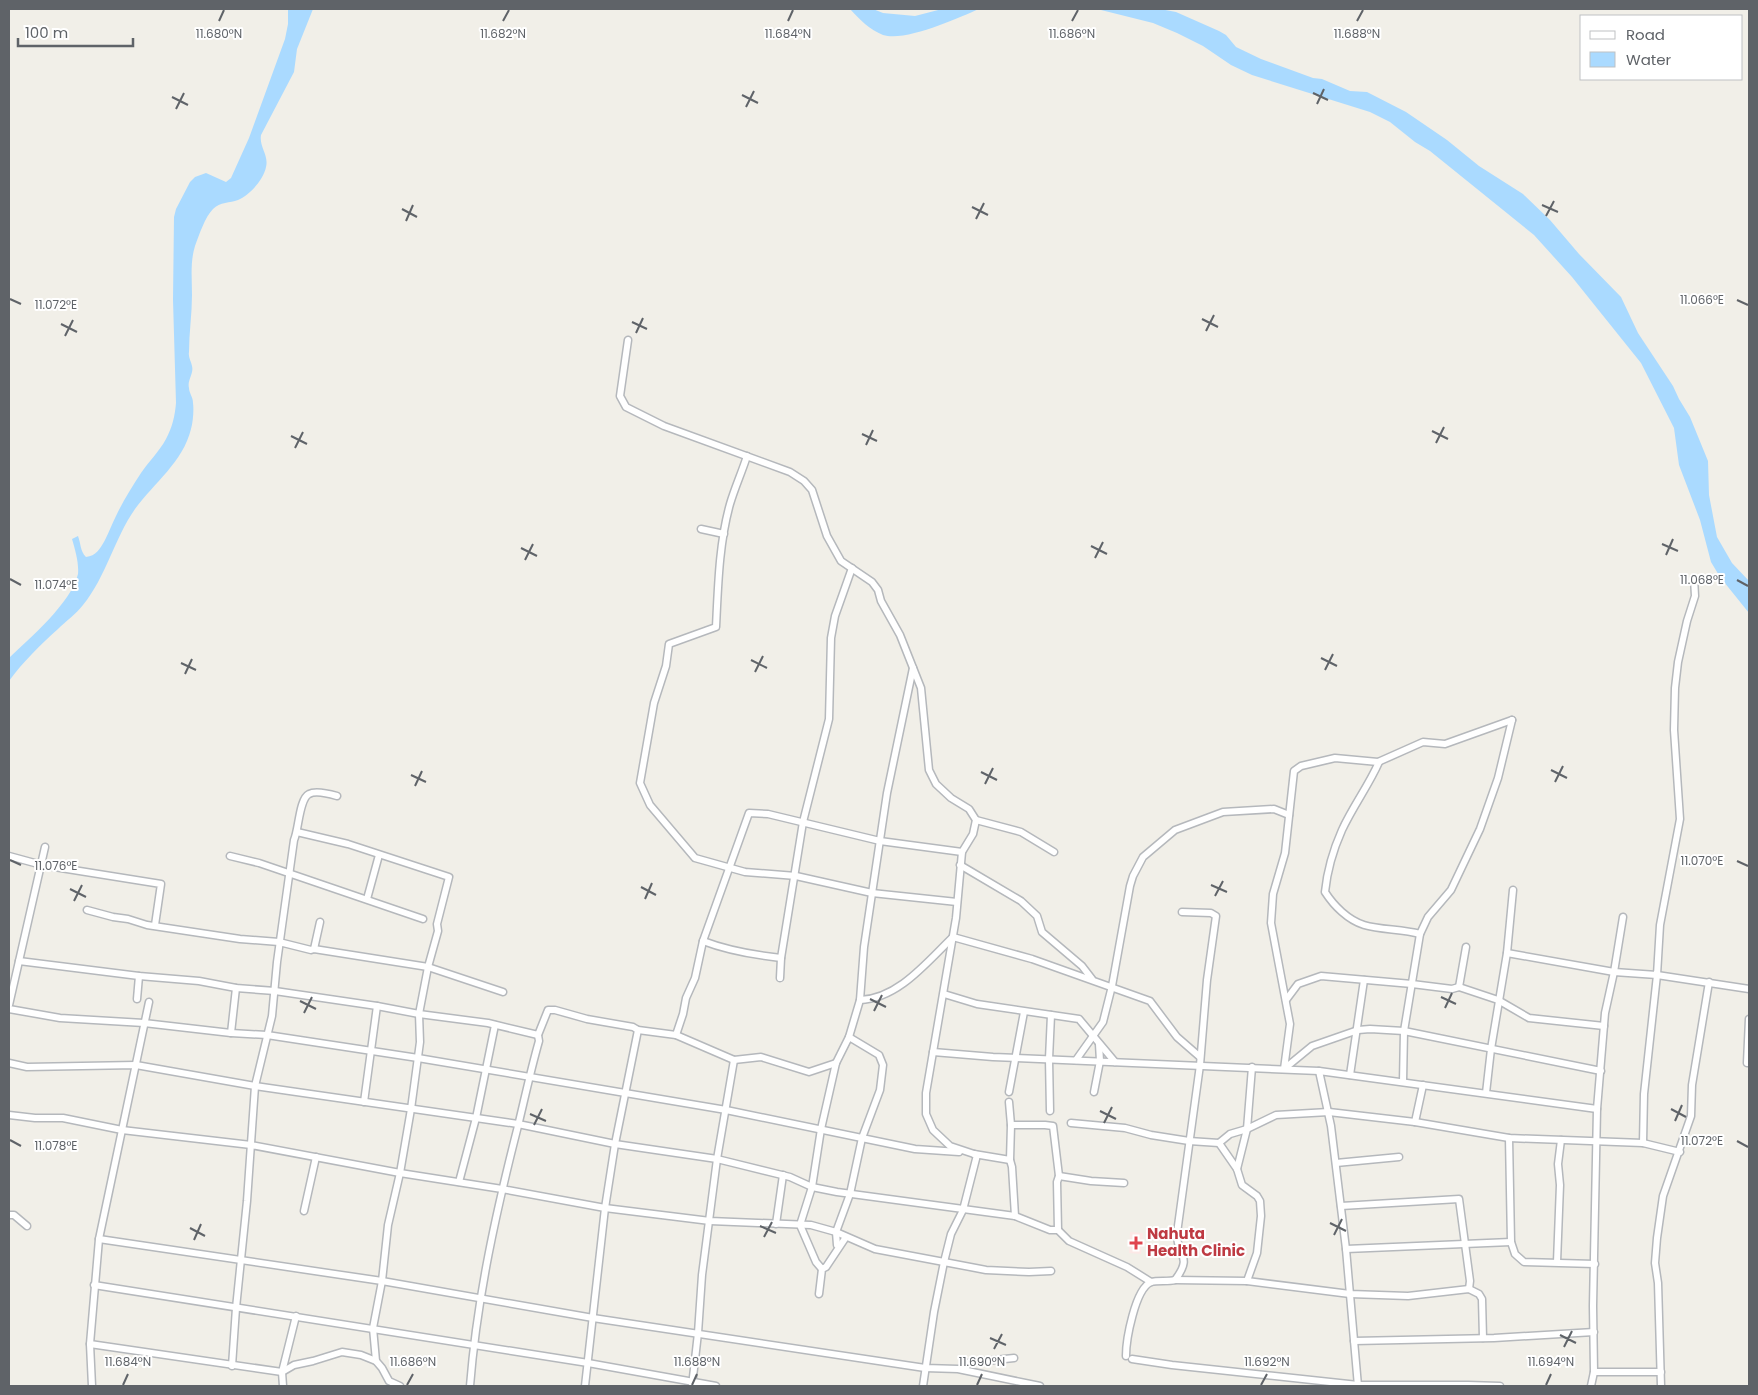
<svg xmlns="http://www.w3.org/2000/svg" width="1758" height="1395" viewBox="0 0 1758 1395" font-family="Poppins,sans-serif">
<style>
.medical{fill:#fce8e6}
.water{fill:#aadaff}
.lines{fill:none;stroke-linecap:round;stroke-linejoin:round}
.minor-casing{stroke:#b5b8bc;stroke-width:9}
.minor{stroke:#fff;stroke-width:6}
.ticks{fill:none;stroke:#5f6368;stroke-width:2}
.health-dot{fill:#e0444e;stroke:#fff;stroke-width:2}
.labels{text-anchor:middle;stroke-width:4;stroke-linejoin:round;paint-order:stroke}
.health-label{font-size:15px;font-weight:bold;fill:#be3a42;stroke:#fff;text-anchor:start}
.ticks-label{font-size:12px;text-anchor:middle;fill:#5f6368;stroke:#fff;stroke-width:4;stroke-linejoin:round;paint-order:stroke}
</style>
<rect width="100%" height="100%" fill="#f1efe8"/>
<!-- medical -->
<path class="medical" d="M 1130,1232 L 1143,1233 L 1141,1254 L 1129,1253 Z"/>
<!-- water -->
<g class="water">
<path d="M 288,9 L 313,9 L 297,49 L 294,72 L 261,135 C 259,147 269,155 266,167 C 264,179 249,196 238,200 C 230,203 220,202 213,209 C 205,217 199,235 195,246 C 190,262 192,279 192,295 C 192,314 189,333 189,352 C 188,357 191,361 192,366 C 194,374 187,380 189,388 C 189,393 193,397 193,403 C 194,410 193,422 191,429 C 183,462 154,483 135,509 C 114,539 106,577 83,605 C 76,614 66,621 58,629 C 40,645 23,662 9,681 L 9,658 C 29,639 72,602 78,574 C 79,563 75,549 72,539 L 78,536 C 81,544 80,551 86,557 C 96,556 100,549 105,540 C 109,532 112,524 116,516 C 123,501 132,487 141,473 C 149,461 159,452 166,439 C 172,428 175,416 176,403 L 173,300 L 174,217 L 176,209 L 190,182 L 195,177 L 206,173 L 226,182 L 231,178 L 249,138 L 285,39 L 288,24 Z"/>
<path d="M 850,9 L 873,9 L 883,13 L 915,16 L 942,9 L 979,9 C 958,18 906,42 883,35 C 870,30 859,19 850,9 Z"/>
<path d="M 1097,9 L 1160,9 L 1176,12 L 1219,31 L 1226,35 L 1236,47 L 1261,59 L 1313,78 L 1322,79 L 1350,91 L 1367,92 L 1406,112 L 1447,140 L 1479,166 L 1523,194 L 1550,220 L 1579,254 L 1621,297 L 1638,333 L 1673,386 L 1679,399 L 1690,417 L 1708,461 L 1709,495 L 1717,537 L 1732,563 L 1749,581 L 1749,613 L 1720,577 L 1711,562 L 1700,520 L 1679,465 L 1674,428 L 1641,363 L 1572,277 L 1534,235 L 1430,151 L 1415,142 L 1390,122 L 1370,112 L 1252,75 L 1231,65 L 1203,46 L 1177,33 L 1153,23 Z"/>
</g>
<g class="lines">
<!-- minor casing -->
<g class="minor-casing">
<g id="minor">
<path d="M 628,340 L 620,396 L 626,407 L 664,426 L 790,472 L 804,481 L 812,490 L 827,536 L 841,561 L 872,582 L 878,590 L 881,601 L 900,635 L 921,688 L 929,770 L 936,784 L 951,798 L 969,809 L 976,820 L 973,834 L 962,852 L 956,918 L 926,1093 L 926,1114 L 933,1130 L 950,1146 L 977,1155 L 963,1210 L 951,1234 L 944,1262 L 934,1312 L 923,1386"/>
<path d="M 747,456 C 742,472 735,487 730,504 C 719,543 718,587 716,627 L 669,644 L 666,666 L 654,703 L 640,783 L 650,805 L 695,858 L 745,872 L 796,876 L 872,893 L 957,902"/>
<path d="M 701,529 L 724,534"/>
<path d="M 1512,720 L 1445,744 L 1423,742 L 1378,762 L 1335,758 L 1301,766 L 1294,771 L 1285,853 L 1273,894 L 1271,923 L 1290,1024 L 1284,1069 L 1312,1046 L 1358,1030 L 1370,1029 L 1404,1031 L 1601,1071"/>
<path d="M 1379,762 C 1369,785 1353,806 1342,830 C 1334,848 1327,872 1325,892 C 1334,906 1348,920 1364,925 C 1381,930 1402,929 1420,934"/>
<path d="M 976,820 L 1021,832 L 1054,852"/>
<path d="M 297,832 L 348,844 L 449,877 L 437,924 L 438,931 L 428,967 L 419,1014 L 420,1042 L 411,1109 L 400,1173 L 388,1225 L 382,1281 L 373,1328 L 376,1361 L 382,1368 L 389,1381 L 400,1386"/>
<path d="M 9,856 L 42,865 L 161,884 L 155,925"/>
<path d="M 230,856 L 259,863 L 423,919"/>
<path d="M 960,865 L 1021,901 L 1037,916 L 1042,932 L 1082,966 L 1092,979"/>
<path d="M 367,899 L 379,855"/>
<path d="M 87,910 L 113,917 L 128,919 L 147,925 L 240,939 L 279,942 L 311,950 L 314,949 L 428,967 L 503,992"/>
<path d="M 314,949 L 320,922"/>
<path d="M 1507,953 L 1614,972 L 1657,975 L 1660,925 L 1680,819 L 1674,730 L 1675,688 L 1678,662 L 1687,621 L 1695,596 L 1694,578"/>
<path d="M 781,958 C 754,955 729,951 703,941 L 749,813 L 768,814 L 880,841 L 962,852"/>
<path d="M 19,961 L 139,976 L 199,981 L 236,988 L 275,991 L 377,1006 L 419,1014 L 488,1023 L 538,1035"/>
<path d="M 780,978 L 781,958 L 803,822 L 829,719 L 831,638 L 835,616 L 852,568"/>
<path d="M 1459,987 L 1466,947"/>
<path d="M 944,994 L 977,1004 L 1079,1019 L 1115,1062"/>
<path d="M 137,999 L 139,976"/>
<path d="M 860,1000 C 898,999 927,962 953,937 L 1032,959 L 1150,1001 L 1177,1037 L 1200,1057"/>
<path d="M 1286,1000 L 1298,984 L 1321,976 L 1412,984 L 1452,989 L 1459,987 L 1498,1000 L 1529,1018 L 1604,1026"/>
<path d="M 9,1005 L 45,847"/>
<path d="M 9,1009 L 60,1018 L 144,1023 L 231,1033 L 267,1035 L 418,1058 L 726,1110 L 915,1149 L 959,1152"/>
<path d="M 1749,1019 L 1747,1063 L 1749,1063"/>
<path d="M 231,1033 L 236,988"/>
<path d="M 676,1035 L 683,1014 L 686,998 L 695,978 L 703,941"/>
<path d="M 849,1037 L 860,1000 L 864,947 L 887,793 L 913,668"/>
<path d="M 933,1052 L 993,1057 L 1319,1071 L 1597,1109"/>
<path d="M 1076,1060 L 1103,1022 L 1112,986 L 1130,886 L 1133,876 L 1143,857 L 1175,830 L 1223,812 L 1274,809 L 1289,815"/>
<path d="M 9,1063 L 27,1067 L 136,1065 L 255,1086 L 518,1124 L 615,1144 L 717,1159 L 790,1177 L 812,1187 L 837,1192 L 1015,1216 L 1050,1230 L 1058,1230 L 1069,1241 L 1127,1267 L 1151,1282"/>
<path d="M 1319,1071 L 1331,1126 L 1346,1249 L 1358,1386"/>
<path d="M 1350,1075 L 1364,980"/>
<path d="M 1403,1082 L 1404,1031 L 1420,934 L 1428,917 L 1451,890 L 1480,829 L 1498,778 L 1512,720"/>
<path d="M 1009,1092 L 1024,1012"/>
<path d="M 1094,1092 L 1100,1061 L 1099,1044"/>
<path d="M 1486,1093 L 1491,1049 L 1507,953 L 1513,890"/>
<path d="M 364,1102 L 377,1006"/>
<path d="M 1009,1102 L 1011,1125 L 1010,1160 L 1012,1167 L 1015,1216"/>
<path d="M 1050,1111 L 1049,1059 L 1051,1015"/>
<path d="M 9,1115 L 35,1118 L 63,1118 L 122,1130 L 251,1145 L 400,1173 L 502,1189 L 605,1208 L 710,1221 L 811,1225 L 836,1232 L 875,1249 L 944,1262 L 986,1270 L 1029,1272 L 1051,1271"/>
<path d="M 1415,1122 L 1423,1085"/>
<path d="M 1071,1123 L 1125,1128 L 1151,1135 L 1189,1141 L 1219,1143 L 1230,1134 L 1247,1129 L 1276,1115 L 1329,1112 L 1415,1122 L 1509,1138 L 1643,1143 L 1680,1152"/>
<path d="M 1011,1125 L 1045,1125 L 1053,1126 L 1059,1176 L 1057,1182 L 1058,1230"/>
<path d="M 1509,1138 L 1511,1242 L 1515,1254 L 1524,1262 L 1595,1264"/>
<path d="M 1219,1143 L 1237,1169 L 1242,1185 L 1257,1196 L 1260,1201 L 1261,1216 L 1257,1253 L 1247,1281"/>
<path d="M 1643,1143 L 1644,1094 L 1657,975 L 1749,989"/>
<path d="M 974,1154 L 1010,1160"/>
<path d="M 1336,1163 L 1399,1157"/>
<path d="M 1237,1169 L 1247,1129 L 1252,1067"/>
<path d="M 1059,1176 L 1091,1181 L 1124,1183"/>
<path d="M 459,1182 L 476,1118 L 495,1025"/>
<path d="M 1341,1206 L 1459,1199 L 1470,1281 L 1469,1289"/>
<path d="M 304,1211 L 316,1157"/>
<path d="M 9,1215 L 14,1215 L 27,1226"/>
<path d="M 776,1224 L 783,1175"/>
<path d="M 99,1239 L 382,1281 L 593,1318 L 925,1368 L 958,1369 L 1040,1386"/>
<path d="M 1346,1249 L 1511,1242"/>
<path d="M 1557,1262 L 1560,1185 L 1558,1164 L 1561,1140"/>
<path d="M 822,1269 L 816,1262 L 800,1225 L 812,1187 L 821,1129 L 836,1063 L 849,1037 L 879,1055 L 883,1065 L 880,1090 L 862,1138 L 850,1194 L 836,1232 L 837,1245"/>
<path d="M 1175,1280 L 1247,1281 L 1350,1294 L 1408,1296 L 1469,1289 L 1479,1294 L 1482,1299 L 1483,1338"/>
<path d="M 94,1285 L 588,1363 L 716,1386"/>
<path d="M 819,1294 L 822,1269 L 826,1267 L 846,1237"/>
<path d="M 1354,1341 L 1494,1338 L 1594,1332"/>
<path d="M 90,1344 L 282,1372 L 294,1365 L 313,1361 L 342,1352 L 361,1355 L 376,1361"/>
<path d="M 1126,1356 C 1126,1340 1135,1289 1151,1282 C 1158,1280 1168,1282 1175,1280 C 1194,1255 1176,1256 1177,1233 L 1200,1065 L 1207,980 L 1216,916 L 1211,913 L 1182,912"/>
<path d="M 1132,1359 L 1172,1365 L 1358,1385 L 1468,1385 L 1500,1386"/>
<path d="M 232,1366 L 236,1308 L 247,1201 L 255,1086 L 272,1016 L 277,962 L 294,840 C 299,829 299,799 309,794 C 316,790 330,794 337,796"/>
<path d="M 965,1370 L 967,1363 L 1014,1358"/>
<path d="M 1594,1372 L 1661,1372"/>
<path d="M 92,1386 L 90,1344 L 99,1239 L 149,1002"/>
<path d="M 283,1386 L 282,1372 L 296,1316"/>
<path d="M 470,1386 C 477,1298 496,1212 518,1126 C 525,1097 531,1069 539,1041 L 538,1035 L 548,1010 L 555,1010 L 587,1019 L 633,1027 L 638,1030 L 676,1035 L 734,1060 L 761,1057 L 809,1072 L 836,1063"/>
<path d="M 585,1386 L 605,1208 L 615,1144 L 638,1030"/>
<path d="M 692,1386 L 698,1333 L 702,1275 L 717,1159 L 734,1060"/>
<path d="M 1591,1386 L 1594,1372 L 1593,1306 L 1597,1109 L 1605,1013 L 1614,972 L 1623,917"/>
<path d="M 1661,1386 L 1658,1283 L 1655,1263 L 1657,1238 L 1663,1196 L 1691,1116 L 1692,1085 L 1709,982"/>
</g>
</g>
<!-- minor -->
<use href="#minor" class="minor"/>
</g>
<!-- ticks -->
<path class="ticks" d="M 219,21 L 224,10M 503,21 L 509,10M 788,21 L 793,10M 1072,21 L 1078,10M 1357,21 L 1363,10M 1313,93 L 1328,100M 742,95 L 758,103M 172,97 L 188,105M 1317,104 L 1324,89M 746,107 L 754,91M 176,109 L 184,93M 1542,205 L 1558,212M 972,207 L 988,215M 402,209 L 417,217M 1546,216 L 1554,201M 976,219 L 984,203M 406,221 L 413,205M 10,299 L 21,304M 1737,300 L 1748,305M 1202,319 L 1218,327M 632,322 L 647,329M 61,324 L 77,332M 1206,331 L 1214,315M 636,333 L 643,318M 65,336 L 73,320M 1432,431 L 1448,439M 862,434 L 877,441M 291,436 L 307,444M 1436,443 L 1444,427M 866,445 L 873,430M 295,448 L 303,432M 1662,544 L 1678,551M 1091,546 L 1107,554M 521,548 L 537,556M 1666,555 L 1673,539M 1095,558 L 1103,542M 525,560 L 533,544M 10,579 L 21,585M 1737,580 L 1748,586M 1321,658 L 1337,666M 751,660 L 767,668M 181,663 L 196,670M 1325,670 L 1333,654M 755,672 L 763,656M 185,674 L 192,659M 1551,770 L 1567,778M 981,772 L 997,780M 411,775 L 426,782M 1555,782 L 1563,766M 985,784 L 993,768M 415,786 L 422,771M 10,860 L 21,865M 1737,861 L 1748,866M 1211,885 L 1227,892M 641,887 L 656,895M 70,889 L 86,897M 1215,896 L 1223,881M 645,899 L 652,883M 74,901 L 82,885M 1441,997 L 1456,1004M 870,999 L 886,1007M 300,1001 L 316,1009M 1445,1008 L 1452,993M 874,1011 L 882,995M 304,1013 L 312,997M 1671,1109 L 1686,1117M 1100,1111 L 1116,1119M 530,1114 L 546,1121M 1675,1121 L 1682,1105M 1104,1123 L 1112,1107M 534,1125 L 542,1109M 10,1140 L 21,1146M 1737,1141 L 1748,1147M 1330,1223 L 1346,1231M 760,1226 L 776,1233M 190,1228 L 205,1236M 1334,1235 L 1342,1219M 764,1237 L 772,1222M 194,1240 L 201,1224M 1560,1335 L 1576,1343M 990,1338 L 1006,1345M 1564,1347 L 1572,1331M 994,1349 L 1002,1334M 123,1385 L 128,1374M 407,1385 L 413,1374M 692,1385 L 697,1374M 977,1385 L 982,1374M 1261,1385 L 1267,1374M 1546,1385 L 1551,1374"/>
<!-- markers -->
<path class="health-dot" d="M1133.5 1235.5h5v5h5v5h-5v5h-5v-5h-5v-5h5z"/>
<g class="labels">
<!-- health labels -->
<g class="health-label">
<text x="1147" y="1239">Nahuta<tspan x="1147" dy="17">Health Clinic</tspan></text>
</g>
</g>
<g class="ticks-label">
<text x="219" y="38">11.680°N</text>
<text x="503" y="38">11.682°N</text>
<text x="788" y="38">11.684°N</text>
<text x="1072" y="38">11.686°N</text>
<text x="1357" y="38">11.688°N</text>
<text x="1702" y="304">11.066°E</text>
<text x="56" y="309">11.072°E</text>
<text x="1702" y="584">11.068°E</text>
<text x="56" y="589">11.074°E</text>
<text x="1702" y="865">11.070°E</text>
<text x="56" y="870">11.076°E</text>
<text x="1702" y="1145">11.072°E</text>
<text x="56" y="1150">11.078°E</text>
<text x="128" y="1366">11.684°N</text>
<text x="413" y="1366">11.686°N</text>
<text x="697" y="1366">11.688°N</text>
<text x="982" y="1366">11.690°N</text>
<text x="1267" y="1366">11.692°N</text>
<text x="1551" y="1366">11.694°N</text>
</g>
<!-- border -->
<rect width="1758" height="1395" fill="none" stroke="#5f6368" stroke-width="20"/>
<!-- legend -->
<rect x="1580" y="15" width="162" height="65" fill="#ffffff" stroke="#bfc1c3"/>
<rect x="1590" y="31" width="25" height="8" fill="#ffffff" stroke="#bfc1c3"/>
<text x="1626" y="40" font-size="15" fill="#5f6368">Road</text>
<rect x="1590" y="52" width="25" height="15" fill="#aadaff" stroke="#bfc1c3"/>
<text x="1626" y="65" font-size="15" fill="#5f6368">Water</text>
<!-- scale -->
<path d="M18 38v8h115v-8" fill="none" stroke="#5f6368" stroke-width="2.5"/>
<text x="25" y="38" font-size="15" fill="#5f6368" stroke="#ffffff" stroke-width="4" paint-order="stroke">100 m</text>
</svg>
